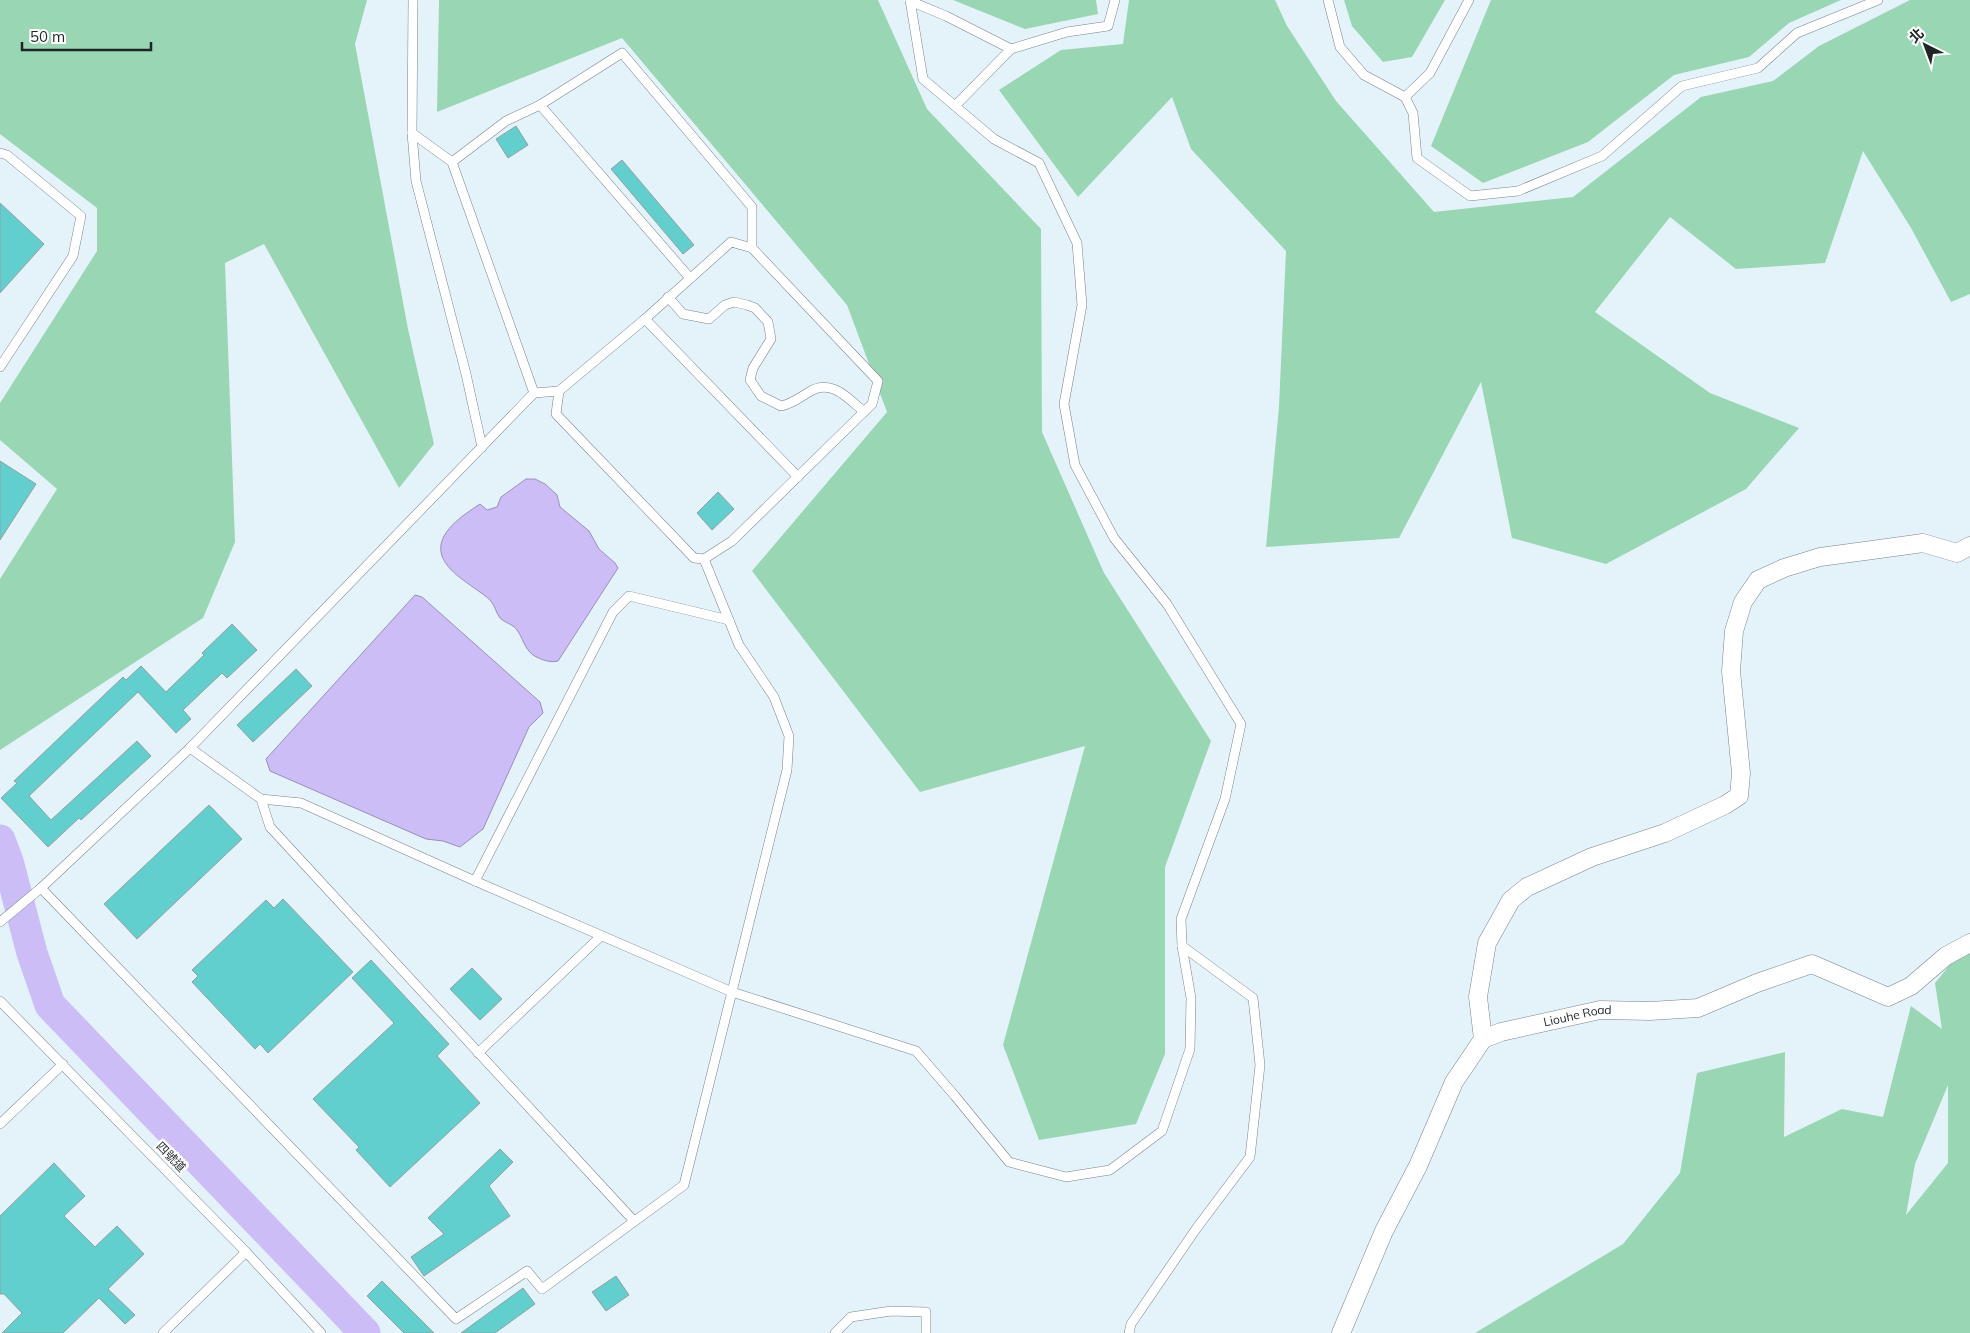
<svg xmlns="http://www.w3.org/2000/svg" width="1970" height="1333" viewBox="0 0 1970 1333" font-family="Mulish,'Noto Sans TC',sans-serif">
<style>
.green{fill:#99d6b3;fill-rule:evenodd}
.water{fill:#ccbdf6;stroke:#988fb8}
.lines{fill:none;stroke-linecap:round;stroke-linejoin:round}
.river{stroke:#ccbdf6;stroke-width:31}
.building{fill:#60cfcd;stroke:#91a1a0}
.service-casing{stroke:#77848a;stroke-width:10}
.minor-casing{stroke:#77848a;stroke-width:19}
.service{stroke:#fff;stroke-width:9}
.minor{stroke:#fff;stroke-width:18}
.labels{text-anchor:middle;stroke-width:5;stroke-linejoin:round;paint-order:stroke}
.street-label{font-size:12px;fill:#1f2427;stroke:#fff}
</style>
<rect width="100%" height="100%" fill="#e4f3fa"/>
<!-- green -->
<g class="green">
<path d="M 0,0 L 367,0 L 355,44 L 408,329 L 434,444 L 399,488 L 264,244 L 225,263 L 235,542 L 203,618 L 0,750 L 0,579 L 57,489 L 0,440 L 0,403 L 97,251 L 97,208 L 0,134 Z"/>
<path d="M 439,0 L 878,0 L 927,109 L 1041,229 L 1042,432 L 1104,573 L 1211,741 L 1165,867 L 1165,1054 L 1136,1124 L 1039,1140 L 1003,1045 L 1085,746 L 920,792 L 752,571 L 887,412 L 847,305 L 622,38 L 437,112 Z"/>
<path d="M 953,0 L 1096,0 L 1098,14 L 1025,29 Z"/>
<path d="M 1129,0 L 1275,0 L 1287,26 L 1336,101 L 1434,212 L 1573,197 L 1701,97 L 1773,81 L 1819,46 L 1910,0 L 1970,0 L 1970,294 L 1951,302 L 1911,228 L 1863,151 L 1825,263 L 1736,269 L 1670,217 L 1595,312 L 1710,393 L 1799,428 L 1746,489 L 1606,564 L 1512,538 L 1481,382 L 1399,538 L 1266,547 L 1279,407 L 1286,251 L 1191,149 L 1172,97 L 1078,197 L 999,90 L 1061,50 L 1123,44 Z"/>
<path d="M 1344,0 L 1445,0 L 1412,57 L 1383,62 L 1352,26 Z"/>
<path d="M 1491,0 L 1841,0 L 1789,23 L 1749,57 L 1674,75 L 1588,142 L 1483,183 L 1431,146 Z"/>
<path d="M 1970,943 L 1970,1333 L 1475,1333 L 1623,1244 L 1680,1173 L 1697,1073 L 1785,1052 L 1784,1137 L 1842,1109 L 1883,1117 L 1911,1006 L 1942,1029 L 1935,983 L 1967,944 ZM 1948,1085 L 1948,1163 L 1906,1215 L 1915,1164 Z"/>
</g>
<!-- water -->
<g class="water">
<path d="M 526,479 L 535,479 L 545,484 L 557,495 L 560,507 L 589,531 L 599,549 L 615,563 L 618,568 L 558,661 C 550,663 541,660 533,655 C 524,648 523,638 517,630 C 514,625 506,623 501,619 C 496,614 495,605 490,600 C 476,587 449,575 442,556 C 434,533 465,514 480,504 L 487,510 L 497,507 L 501,497 Z"/>
<path d="M 415,595 L 422,597 L 540,702 L 543,713 L 529,727 L 483,829 L 460,847 L 443,841 L 426,839 L 270,771 L 266,759 Z"/>
</g>
<g class="lines">
<!-- river -->
<path class="river" d="M 0,840 L 8,861 L 32,953 L 50,1005 L 365,1333"/>
</g>
<!-- building -->
<g class="building">
<path d="M 516,126 L 528,145 L 508,158 L 496,139 Z"/>
<path d="M 622,160 L 694,245 L 683,254 L 611,169 Z"/>
<path d="M 0,203 L 44,244 L 0,293 Z"/>
<path d="M 0,461 L 36,484 L 0,540 Z"/>
<path d="M 718,492 L 734,509 L 712,530 L 697,513 Z"/>
<path d="M 232,624 L 257,650 L 227,678 L 222,673 L 183,710 L 191,719 L 176,733 L 138,692 L 29,796 L 51,820 L 137,741 L 151,756 L 81,820 L 79,818 L 48,847 L 1,798 L 17,783 L 14,781 L 123,677 L 126,680 L 141,666 L 166,692 L 204,655 L 202,653 Z"/>
<path d="M 296,669 L 312,686 L 253,742 L 237,725 Z"/>
<path d="M 209,805 L 242,839 L 137,939 L 104,904 Z"/>
<path d="M 283,899 L 353,972 L 268,1053 L 260,1044 L 255,1049 L 192,982 L 198,976 L 192,970 L 266,900 L 274,908 Z"/>
<path d="M 371,960 L 449,1044 L 437,1056 L 480,1103 L 390,1187 L 356,1150 L 359,1147 L 313,1099 L 394,1023 L 352,978 Z"/>
<path d="M 472,968 L 502,999 L 480,1020 L 450,989 Z"/>
<path d="M 500,1149 L 513,1162 L 489,1186 L 510,1216 L 424,1276 L 411,1257 L 444,1234 L 428,1218 Z"/>
<path d="M 54,1163 L 85,1196 L 64,1216 L 95,1247 L 117,1226 L 144,1254 L 108,1289 L 135,1315 L 125,1324 L 99,1298 L 63,1333 L 2,1333 L 22,1313 L 4,1294 L 0,1294 L 0,1216 Z"/>
<path d="M 616,1276 L 629,1295 L 606,1311 L 592,1292 Z"/>
<path d="M 382,1281 L 434,1333 L 404,1333 L 367,1296 Z"/>
<path d="M 523,1288 L 535,1304 L 495,1333 L 461,1333 Z"/>
</g>
<g class="lines">
<!-- service casing -->
<g class="service-casing">
<g id="service">
<path d="M 1328,0 L 1340,47 L 1364,75 L 1405,97 L 1430,73 L 1469,0"/>
<path d="M 910,1 L 946,16 L 1011,49"/>
<path d="M 1405,97 L 1413,113 L 1417,158 L 1470,196 L 1518,191 L 1602,156 L 1682,86 L 1758,68 L 1797,33 L 1878,0"/>
<path d="M 540,105 L 690,278"/>
<path d="M 955,106 L 1011,49 L 1067,32 L 1108,26 L 1115,0"/>
<path d="M 412,133 L 416,181 L 466,374 L 482,447"/>
<path d="M 0,153 L 7,155 L 81,216 L 73,256 L 0,367"/>
<path d="M 452,162 L 506,121 L 540,105 L 622,53 L 752,207 L 752,248"/>
<path d="M 668,297 L 683,314 L 709,319 L 725,305 L 734,302 L 747,305 L 755,308 L 768,322 L 771,339 L 753,368 L 750,380 L 761,396 L 781,406 C 792,404 799,398 809,392 C 831,378 848,398 864,412"/>
<path d="M 645,319 L 798,477"/>
<path d="M 534,393 L 559,391"/>
<path d="M 190,748 L 261,799 L 301,803 L 475,881 L 732,992 L 916,1051 L 955,1096 L 1009,1162 L 1066,1177 L 1110,1170 L 1162,1131 L 1190,1049 L 1191,998 L 1182,946 L 1181,919 L 1225,799 L 1241,724 L 1167,604 L 1114,538 L 1075,465 L 1064,404 L 1082,305 L 1077,243 L 1039,163 L 994,139 L 923,79 L 910,0"/>
<path d="M 261,799 L 270,827 L 634,1221"/>
<path d="M 475,881 L 613,612 L 629,596 L 729,620"/>
<path d="M 41,888 L 456,1319 L 527,1271 L 542,1289 L 684,1185 L 787,770 L 789,736 L 774,697 L 739,645 L 704,559 L 732,541 L 872,404 L 878,381 L 752,248 L 731,242 L 645,319 L 559,391 L 556,414 L 694,558 L 704,559"/>
<path d="M 0,922 L 41,888 L 190,748 L 534,393 L 452,162 L 412,133 L 413,0"/>
<path d="M 0,1001 L 246,1252 L 321,1333"/>
<path d="M 478,1053 L 601,936"/>
<path d="M 0,1124 L 63,1064"/>
<path d="M 163,1333 L 246,1252"/>
<path d="M 835,1333 L 851,1317 L 891,1311 L 926,1312 L 926,1333"/>
<path d="M 1129,1333 L 1131,1324 L 1196,1229 L 1250,1157 L 1260,1065 L 1253,998 L 1182,946"/>
</g>
</g>
<!-- minor casing -->
<g class="minor-casing">
<g id="minor">
<path d="M 1483,1039 L 1478,997 L 1487,943 L 1511,900 L 1527,887 L 1592,857 L 1665,833 L 1725,805 L 1739,796 L 1741,773 L 1731,671 L 1734,631 L 1743,602 L 1758,580 L 1784,568 L 1820,557 L 1865,551 L 1923,543 L 1957,553 L 1970,546"/>
<path id="s1" d="M 1341,1333 L 1384,1231 L 1418,1166 L 1454,1082 L 1483,1039 L 1501,1032 L 1600,1010 L 1650,1011 L 1698,1008 L 1757,983 L 1812,964 L 1888,997 L 1911,986 L 1946,956 L 1970,943"/>
</g>
</g>
<!-- service -->
<use href="#service" class="service"/>
<!-- minor -->
<use href="#minor" class="minor"/>
</g>
<g class="labels">
<!-- street labels -->
<g class="street-label">
<text dy="4" stroke="none"><textPath href="#s1" startOffset="425">Liouhe Road</textPath></text>
<text transform="translate(171 1157) rotate(46)" y="4">四號道</text>
</g>
</g>
<!-- north arrow -->
<g transform="translate(1925 45) rotate(318)" stroke="#ffffff" stroke-width="4" paint-order="stroke">
<path d="M0-4L9 19L0 12L-9 19Z" fill="#1f2427"/>
<text y="-8" font-size="14" font-weight="bold" text-anchor="middle" fill="#1f2427">北</text>
</g>
<!-- scale -->
<path d="M22 42v8h129v-8" fill="none" stroke="#1f2427" stroke-width="2.5"/>
<text x="30" y="42" font-size="15" fill="#1f2427" stroke="#ffffff" stroke-width="4" paint-order="stroke">50 m</text>
</svg>
